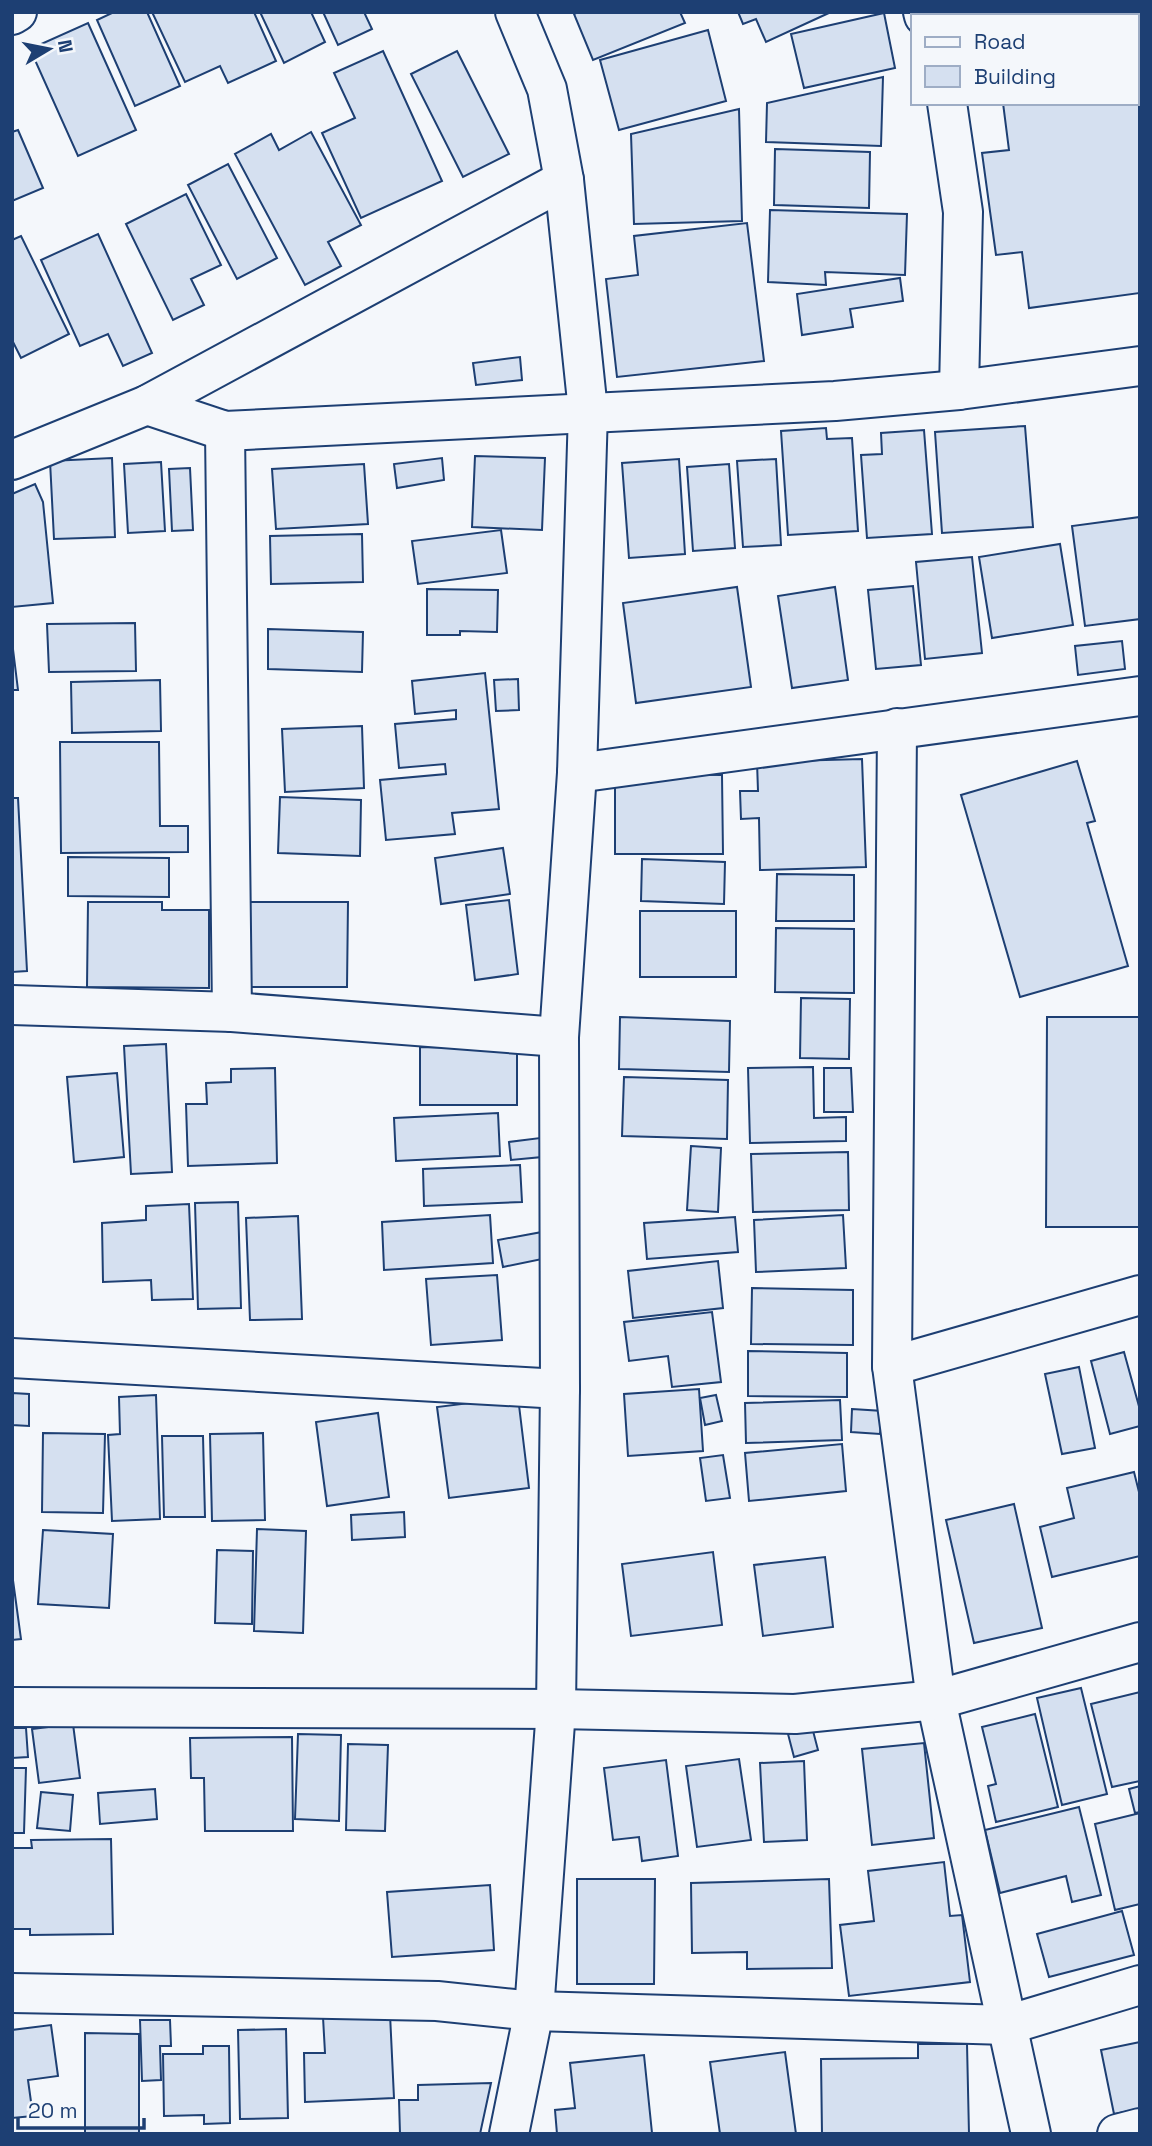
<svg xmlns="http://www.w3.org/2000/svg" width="1152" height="2146" viewBox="0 0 1152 2146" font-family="'Space Grotesk',sans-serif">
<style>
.building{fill:#d5e0f0;stroke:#1d3f73;stroke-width:2}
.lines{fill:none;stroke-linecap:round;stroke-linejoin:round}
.minor-casing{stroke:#1d3f73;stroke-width:42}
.minor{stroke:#f4f7fb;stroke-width:38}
</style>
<rect width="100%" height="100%" fill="#f4f7fb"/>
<!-- building -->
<g class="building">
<path d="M 114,12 L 147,12 L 180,86 L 135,106 L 97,20 Z"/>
<path d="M 152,12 L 254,12 L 276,61 L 228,83 L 220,66 L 185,82 Z"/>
<path d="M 260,12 L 311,12 L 325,42 L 284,63 Z"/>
<path d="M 323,12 L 364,12 L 372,29 L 338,45 Z"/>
<path d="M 578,12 L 680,12 L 685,23 L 593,60 L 574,14 Z"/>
<path d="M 738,12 L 831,12 L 766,42 L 756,19 L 743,24 Z"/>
<path d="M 884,13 L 895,68 L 804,88 L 791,34 Z"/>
<path d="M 88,23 L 136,130 L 78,156 L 30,49 Z"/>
<path d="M 708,30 L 726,101 L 619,130 L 600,60 Z"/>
<path d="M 383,51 L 442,181 L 361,218 L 322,133 L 355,118 L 334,73 Z"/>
<path d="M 457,51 L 509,154 L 463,177 L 411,74 Z"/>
<path d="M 1136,75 L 1140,75 L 1140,293 L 1029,308 L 1022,252 L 996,255 L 982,153 L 1009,150 L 1003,103 L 1136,103 Z"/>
<path d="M 883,77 L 881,146 L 766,142 L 767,103 Z"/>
<path d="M 739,109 L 742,221 L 634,224 L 631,134 Z"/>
<path d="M 18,130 L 43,188 L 12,201 L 12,132 Z"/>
<path d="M 311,132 L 361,225 L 328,242 L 341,266 L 305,285 L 235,154 L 271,134 L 279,150 Z"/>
<path d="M 775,149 L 870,152 L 869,208 L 774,205 Z"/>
<path d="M 228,164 L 277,258 L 237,279 L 188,185 Z"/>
<path d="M 186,194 L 221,265 L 191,279 L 204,305 L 173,320 L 126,224 Z"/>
<path d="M 770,210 L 907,214 L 905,275 L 825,272 L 826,285 L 768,282 Z"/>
<path d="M 747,223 L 764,361 L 617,377 L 606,279 L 638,275 L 634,236 Z"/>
<path d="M 98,234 L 152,353 L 123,366 L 108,334 L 80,346 L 41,260 Z"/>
<path d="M 21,236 L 69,334 L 21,358 L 12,340 L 12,240 Z"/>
<path d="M 900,278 L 903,301 L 850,309 L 853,327 L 802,335 L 797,294 Z"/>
<path d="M 520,357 L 522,380 L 476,385 L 473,363 Z"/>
<path d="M 1025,426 L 1033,527 L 942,533 L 935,432 Z"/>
<path d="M 826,428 L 827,439 L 852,438 L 858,531 L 788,535 L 781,431 Z"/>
<path d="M 924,430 L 932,534 L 867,538 L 861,455 L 882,454 L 881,433 Z"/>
<path d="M 475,456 L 545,458 L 542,530 L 472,527 Z"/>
<path d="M 112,458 L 115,537 L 54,539 L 50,461 Z"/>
<path d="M 442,458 L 444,480 L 397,488 L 394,464 Z"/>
<path d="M 679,459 L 685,554 L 629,558 L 622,463 Z"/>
<path d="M 776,459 L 781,545 L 743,547 L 737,461 Z"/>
<path d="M 161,462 L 165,531 L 128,533 L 124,464 Z"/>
<path d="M 364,464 L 368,524 L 276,529 L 272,469 Z"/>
<path d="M 729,464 L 735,548 L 693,551 L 687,467 Z"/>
<path d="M 190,468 L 193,530 L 172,531 L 169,469 Z"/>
<path d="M 35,484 L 43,502 L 53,603 L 12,607 L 12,494 Z"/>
<path d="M 1140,517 L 1140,619 L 1085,626 L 1072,526 Z"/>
<path d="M 501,530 L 507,573 L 418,584 L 412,541 Z"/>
<path d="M 362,534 L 363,582 L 271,584 L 270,536 Z"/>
<path d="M 1060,544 L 1073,625 L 992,638 L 979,557 Z"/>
<path d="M 972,557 L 982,653 L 925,659 L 916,562 Z"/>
<path d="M 913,586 L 921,665 L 876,669 L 868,590 Z"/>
<path d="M 737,587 L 751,687 L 636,703 L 623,603 Z"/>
<path d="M 835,587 L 848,680 L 792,688 L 778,596 Z"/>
<path d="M 427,589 L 498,590 L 497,632 L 460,631 L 460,635 L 427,635 Z"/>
<path d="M 135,623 L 136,671 L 49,672 L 47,624 Z"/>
<path d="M 268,629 L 363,632 L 362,672 L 268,669 Z"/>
<path d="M 12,641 L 18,690 L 12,690 Z"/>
<path d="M 1122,641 L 1125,669 L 1078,675 L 1075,646 Z"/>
<path d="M 485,673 L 499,809 L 452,813 L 455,834 L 386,840 L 380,780 L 446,774 L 445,764 L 399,768 L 395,724 L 456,719 L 456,710 L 415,714 L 412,681 Z"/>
<path d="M 518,679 L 519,710 L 496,711 L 494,680 Z"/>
<path d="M 160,680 L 161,731 L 72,733 L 71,682 Z"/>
<path d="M 362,726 L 364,788 L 285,792 L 282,729 Z"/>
<path d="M 60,742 L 159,742 L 160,826 L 188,826 L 188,852 L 61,853 Z"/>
<path d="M 862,759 L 866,867 L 760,870 L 759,818 L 741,819 L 740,791 L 758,791 L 757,762 Z"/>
<path d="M 1077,761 L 1095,821 L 1087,823 L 1128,966 L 1020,997 L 961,795 Z"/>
<path d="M 615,774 L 722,775 L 723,854 L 615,854 Z"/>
<path d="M 280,797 L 361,800 L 360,856 L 278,853 Z"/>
<path d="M 12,798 L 18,798 L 27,971 L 12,972 Z"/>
<path d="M 503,848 L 510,894 L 441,904 L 435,858 Z"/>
<path d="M 68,857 L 169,858 L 169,897 L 68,896 Z"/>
<path d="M 642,859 L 725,862 L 724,904 L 641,901 Z"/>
<path d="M 777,874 L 854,875 L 854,921 L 776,921 Z"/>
<path d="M 509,900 L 518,974 L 475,980 L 466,905 Z"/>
<path d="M 88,902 L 162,902 L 162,910 L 209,910 L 209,988 L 87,987 Z"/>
<path d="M 244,902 L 348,902 L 347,987 L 243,987 Z"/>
<rect x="640" y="911" width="96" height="66"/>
<path d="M 776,928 L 854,929 L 854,993 L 775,992 Z"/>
<path d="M 801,998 L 850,999 L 849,1059 L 800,1058 Z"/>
<path d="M 620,1017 L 730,1021 L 729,1072 L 619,1069 Z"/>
<path d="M 1047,1017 L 1140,1017 L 1140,1227 L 1046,1227 Z"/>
<path d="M 166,1044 L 172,1172 L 131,1174 L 124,1046 Z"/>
<path d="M 420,1047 L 517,1048 L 517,1105 L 420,1105 Z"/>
<path d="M 813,1067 L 814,1118 L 846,1117 L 846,1141 L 750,1143 L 748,1068 Z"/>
<path d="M 275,1068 L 277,1163 L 188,1166 L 186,1104 L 207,1104 L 206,1083 L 231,1082 L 231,1069 Z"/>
<path d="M 824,1068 L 851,1068 L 853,1112 L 824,1112 Z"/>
<path d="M 117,1073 L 124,1157 L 74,1162 L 67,1077 Z"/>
<path d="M 624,1077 L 728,1080 L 727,1139 L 622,1136 Z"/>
<path d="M 498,1113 L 500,1156 L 396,1161 L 394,1118 Z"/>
<path d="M 540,1138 L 542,1157 L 511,1160 L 509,1142 Z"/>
<path d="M 691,1146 L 721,1148 L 718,1212 L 687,1210 Z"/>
<path d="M 848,1152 L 849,1210 L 753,1212 L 751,1154 Z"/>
<path d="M 520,1165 L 522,1202 L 424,1206 L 423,1169 Z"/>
<path d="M 238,1202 L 241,1308 L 198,1309 L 195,1203 Z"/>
<path d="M 189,1204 L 193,1299 L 152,1300 L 151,1280 L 103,1282 L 102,1223 L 146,1220 L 146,1206 Z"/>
<path d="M 490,1215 L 493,1263 L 384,1270 L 382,1222 Z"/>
<path d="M 843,1215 L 846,1268 L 756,1272 L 754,1220 Z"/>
<path d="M 298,1216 L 302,1319 L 250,1320 L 246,1218 Z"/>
<path d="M 735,1217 L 738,1252 L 647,1259 L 644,1223 Z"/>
<path d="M 542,1232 L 547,1258 L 503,1267 L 498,1240 Z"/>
<path d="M 718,1261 L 723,1308 L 633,1318 L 628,1271 Z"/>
<path d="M 497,1275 L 502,1340 L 431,1345 L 426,1279 Z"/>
<path d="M 752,1288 L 853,1290 L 853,1345 L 751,1344 Z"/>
<path d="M 712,1312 L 721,1382 L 672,1387 L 668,1356 L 629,1361 L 624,1322 Z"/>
<path d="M 748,1351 L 847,1353 L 847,1397 L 748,1396 Z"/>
<path d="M 1124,1352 L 1140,1410 L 1140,1426 L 1110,1434 L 1091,1361 Z"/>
<path d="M 1079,1367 L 1095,1448 L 1062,1454 L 1045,1374 Z"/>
<path d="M 699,1389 L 703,1451 L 628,1456 L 624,1394 Z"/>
<path d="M 12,1393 L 29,1394 L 29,1426 L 12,1425 Z"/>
<path d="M 156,1395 L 160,1519 L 112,1521 L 108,1435 L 120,1434 L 119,1397 Z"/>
<path d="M 716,1395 L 722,1421 L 705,1425 L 700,1398 Z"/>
<path d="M 518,1397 L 529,1488 L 449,1498 L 437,1407 Z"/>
<path d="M 840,1400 L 842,1440 L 746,1443 L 745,1403 Z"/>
<path d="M 852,1409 L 883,1411 L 880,1434 L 851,1432 Z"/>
<path d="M 378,1413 L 389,1497 L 327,1506 L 316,1422 Z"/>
<path d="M 43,1433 L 105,1434 L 103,1513 L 42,1512 Z"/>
<path d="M 263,1433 L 265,1520 L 212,1521 L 210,1434 Z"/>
<path d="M 162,1436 L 203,1436 L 205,1517 L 164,1517 Z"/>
<path d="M 842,1444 L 846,1491 L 749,1501 L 745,1453 Z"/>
<path d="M 723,1455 L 730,1498 L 706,1501 L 700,1458 Z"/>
<path d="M 1134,1472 L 1140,1496 L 1140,1556 L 1052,1577 L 1040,1527 L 1074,1518 L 1067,1488 Z"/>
<path d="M 1014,1504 L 1042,1628 L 974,1643 L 946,1520 Z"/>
<path d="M 404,1512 L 405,1537 L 352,1540 L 351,1515 Z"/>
<path d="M 257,1529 L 306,1531 L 303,1633 L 254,1631 Z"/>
<path d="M 43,1530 L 113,1534 L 109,1608 L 38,1604 Z"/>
<path d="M 217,1550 L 253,1551 L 252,1624 L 215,1623 Z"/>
<path d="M 713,1552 L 722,1625 L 631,1636 L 622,1564 Z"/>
<path d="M 825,1557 L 833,1627 L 763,1636 L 754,1565 Z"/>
<path d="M 12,1573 L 21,1639 L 12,1640 Z"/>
<path d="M 1081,1688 L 1107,1794 L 1062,1805 L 1037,1698 Z"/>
<path d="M 1140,1692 L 1140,1781 L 1112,1787 L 1091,1704 Z"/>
<path d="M 1035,1714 L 1058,1807 L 996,1822 L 988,1786 L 996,1784 L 982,1727 Z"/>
<path d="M 73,1724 L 80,1778 L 39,1783 L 32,1729 Z"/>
<path d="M 812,1727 L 818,1750 L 794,1757 L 788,1734 Z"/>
<path d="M 12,1728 L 26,1728 L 28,1757 L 12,1758 Z"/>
<path d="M 298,1734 L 341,1735 L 339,1821 L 295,1819 Z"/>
<path d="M 292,1737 L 293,1831 L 205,1831 L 204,1778 L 191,1778 L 190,1738 Z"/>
<path d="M 924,1743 L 934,1838 L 872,1845 L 862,1749 Z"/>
<path d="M 348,1744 L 388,1745 L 385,1831 L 346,1830 Z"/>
<path d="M 739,1759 L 751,1840 L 697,1847 L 686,1766 Z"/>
<path d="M 666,1760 L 678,1856 L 642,1861 L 639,1837 L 613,1840 L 604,1768 Z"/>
<path d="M 804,1761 L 807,1840 L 764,1842 L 760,1763 Z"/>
<path d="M 12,1768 L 26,1768 L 24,1833 L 12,1833 Z"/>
<path d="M 1140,1786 L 1140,1812 L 1135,1813 L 1129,1789 Z"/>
<path d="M 155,1789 L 157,1819 L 100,1824 L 98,1793 Z"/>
<path d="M 41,1792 L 73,1795 L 70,1831 L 37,1828 Z"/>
<path d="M 1079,1807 L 1101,1895 L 1072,1902 L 1066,1876 L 1000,1893 L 985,1830 Z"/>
<path d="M 1140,1813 L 1140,1904 L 1115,1910 L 1095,1824 Z"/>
<path d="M 111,1839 L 113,1934 L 30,1935 L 30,1929 L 12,1929 L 12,1848 L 32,1848 L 31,1840 Z"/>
<path d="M 944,1862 L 950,1916 L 962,1915 L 970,1982 L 849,1996 L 840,1925 L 874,1921 L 868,1871 Z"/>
<path d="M 577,1879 L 655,1879 L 654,1984 L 577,1984 Z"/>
<path d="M 829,1879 L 832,1968 L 747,1969 L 747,1952 L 692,1953 L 691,1883 Z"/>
<path d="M 490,1885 L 494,1950 L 392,1957 L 387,1892 Z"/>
<path d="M 1122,1911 L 1134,1955 L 1049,1977 L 1037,1934 Z"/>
<path d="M 390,2014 L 394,2098 L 305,2102 L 304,2053 L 325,2053 L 323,2017 Z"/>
<path d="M 140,2020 L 170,2020 L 171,2046 L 160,2046 L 161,2080 L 142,2081 Z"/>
<path d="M 51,2025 L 58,2076 L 28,2080 L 33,2116 L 12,2118 L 12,2030 Z"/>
<path d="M 286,2029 L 288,2118 L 240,2119 L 238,2030 Z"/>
<path d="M 85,2033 L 139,2034 L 139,2134 L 85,2134 Z"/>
<path d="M 1140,2042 L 1140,2109 L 1114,2114 L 1101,2050 Z"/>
<path d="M 918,2044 L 967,2044 L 969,2134 L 822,2134 L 821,2059 L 918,2058 Z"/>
<path d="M 203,2046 L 229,2046 L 230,2123 L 204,2124 L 204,2115 L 164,2116 L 163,2054 L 203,2054 Z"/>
<path d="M 785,2052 L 796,2134 L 720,2134 L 710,2062 Z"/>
<path d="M 644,2055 L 652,2133 L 557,2134 L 555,2110 L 575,2108 L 570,2063 Z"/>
<path d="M 491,2083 L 480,2134 L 400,2134 L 399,2100 L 418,2100 L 418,2085 Z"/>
</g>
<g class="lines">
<!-- minor casing -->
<g class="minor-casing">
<g id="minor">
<path d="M 923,12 L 924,16"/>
<path d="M 1053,12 L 1054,16"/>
<path d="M 12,15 L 17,12"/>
<path d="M 1136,29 L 1140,28"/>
<path d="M 947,103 L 963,212 L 959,390"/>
<path d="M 147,405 L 225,431 L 835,401 L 959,390 L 1140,366"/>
<path d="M 225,431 L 232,1012"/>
<path d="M 12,460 L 147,405 L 564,180"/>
<path d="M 897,728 L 892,1366 L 936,1700 L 1031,2134"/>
<path d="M 577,773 L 1140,696"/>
<path d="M 12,1005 L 232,1012 L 559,1037"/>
<path d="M 12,1358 L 560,1389"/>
<path d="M 892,1366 L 1140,1295"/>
<path d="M 12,1707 L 556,1709 L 795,1714 L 936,1700 L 1140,1642"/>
<path d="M 12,1993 L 437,2001 L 534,2011 L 1007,2025 L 1140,1985"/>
<path d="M 509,2134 L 534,2011 L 556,1709 L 560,1389 L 559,1037 L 577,773 L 588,411 L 564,180 L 547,89 L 515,12"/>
<path d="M 1117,2134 L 1140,2128"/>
</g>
</g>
<!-- minor -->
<use href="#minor" class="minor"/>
</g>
<!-- border -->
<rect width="1152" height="2146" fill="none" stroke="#1d3f73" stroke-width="28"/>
<!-- legend -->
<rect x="911" y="14" width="228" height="91" fill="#f4f7fb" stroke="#9eadc5" stroke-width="2"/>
<rect x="925" y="37" width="35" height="10" fill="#f4f7fb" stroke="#9eadc5" stroke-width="2"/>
<text x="974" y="49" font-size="21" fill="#1d3f73">Road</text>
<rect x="925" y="66" width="35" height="21" fill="#d5e0f0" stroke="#9eadc5" stroke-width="2"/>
<text x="974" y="84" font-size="21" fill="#1d3f73">Building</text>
<!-- north arrow -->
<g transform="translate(49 49) rotate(80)" stroke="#f4f7fb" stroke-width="5" paint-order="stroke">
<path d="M0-5L12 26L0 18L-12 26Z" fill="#1d3f73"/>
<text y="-10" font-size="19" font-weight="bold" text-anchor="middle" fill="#1d3f73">N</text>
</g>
<!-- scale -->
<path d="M18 2118v10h126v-10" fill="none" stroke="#1d3f73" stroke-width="3.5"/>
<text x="28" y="2118" font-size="21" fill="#1d3f73" stroke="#f4f7fb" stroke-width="5" paint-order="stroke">20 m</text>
</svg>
